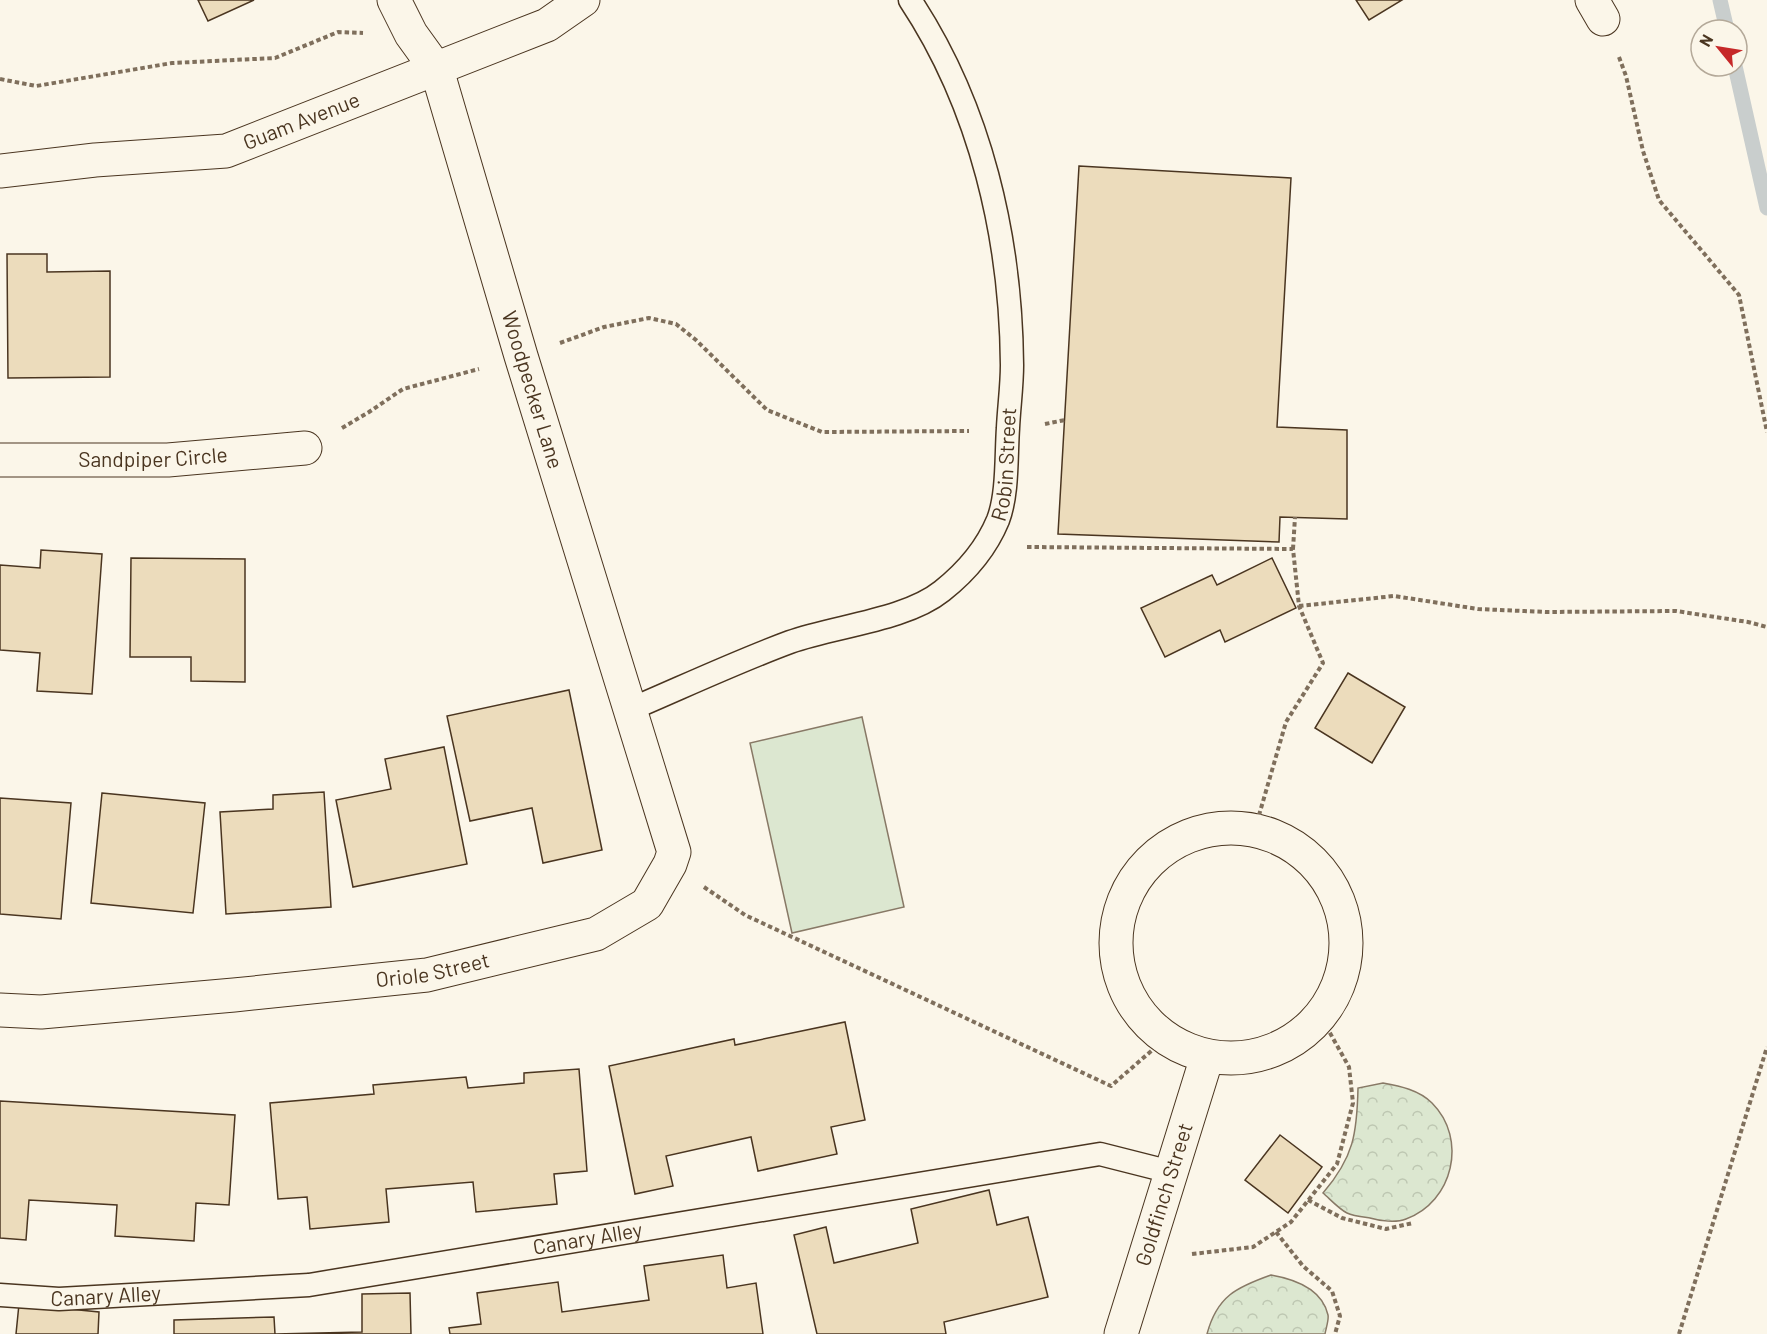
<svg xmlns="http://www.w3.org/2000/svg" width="1767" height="1334" viewBox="0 0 1767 1334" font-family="Barlow,sans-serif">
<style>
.forest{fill:url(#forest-crowns);stroke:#887966;stroke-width:1.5}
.pitch{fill:#dce7d0;stroke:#887966;stroke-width:1.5}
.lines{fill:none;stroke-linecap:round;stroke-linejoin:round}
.stream{stroke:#c9cecd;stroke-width:15}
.building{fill:#ecdcbc;stroke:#4a3520;stroke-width:1.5}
.lane-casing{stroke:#4a3520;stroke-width:25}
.street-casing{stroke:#4a3520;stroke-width:35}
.path{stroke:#7f6f5c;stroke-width:4;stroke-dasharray:4.5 3;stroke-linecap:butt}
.lane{stroke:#fbf6e9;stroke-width:22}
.street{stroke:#fbf6e9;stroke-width:33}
.labels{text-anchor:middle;stroke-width:4.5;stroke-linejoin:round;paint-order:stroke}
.street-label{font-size:21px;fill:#4a3520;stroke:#fbf6e9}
</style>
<defs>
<pattern id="forest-crowns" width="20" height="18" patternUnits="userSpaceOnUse" patternTransform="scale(1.5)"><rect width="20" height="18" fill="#dce7d0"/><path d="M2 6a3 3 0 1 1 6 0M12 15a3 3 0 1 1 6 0" fill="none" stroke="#bec7b2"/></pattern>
</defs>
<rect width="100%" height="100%" fill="#fbf6e9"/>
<!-- forest -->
<g class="forest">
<path d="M 1383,1083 C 1400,1086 1419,1090 1432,1103 C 1468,1139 1453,1202 1406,1219 C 1396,1223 1380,1221 1370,1218 C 1363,1217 1353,1216 1347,1213 C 1339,1209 1330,1199 1323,1193 C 1354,1157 1357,1133 1358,1088 Z"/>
<path d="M 1271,1275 C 1294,1279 1322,1288 1328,1315 C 1329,1320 1326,1328 1325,1334 L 1207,1334 C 1217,1296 1237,1287 1271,1275 Z"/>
</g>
<!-- pitch -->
<path class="pitch" d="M 862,717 L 904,907 L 792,933 L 750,743 Z"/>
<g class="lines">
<!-- stream -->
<g class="stream">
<path d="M 1720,0 L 1727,30"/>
<path d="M 1735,66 L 1767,208"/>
</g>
</g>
<!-- building -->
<g class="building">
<path d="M 198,0 L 254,0 L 208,21 Z"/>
<path d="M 1356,0 L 1402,0 L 1369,20 Z"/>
<path d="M 1079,166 L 1291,178 L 1277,427 L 1347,430 L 1347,519 L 1280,517 L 1279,542 L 1058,534 Z"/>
<path d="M 7,254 L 47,254 L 47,272 L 110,271 L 110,377 L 8,378 Z"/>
<path d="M 41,550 L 102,554 L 92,694 L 37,691 L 40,653 L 0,650 L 0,565 L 40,568 Z"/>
<path d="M 131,558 L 245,559 L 245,682 L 191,681 L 191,657 L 130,657 Z"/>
<path d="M 1272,558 L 1296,608 L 1225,642 L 1220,630 L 1165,657 L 1141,608 L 1212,575 L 1217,585 Z"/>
<path d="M 1348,673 L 1405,707 L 1372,763 L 1315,728 Z"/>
<path d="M 569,690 L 602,850 L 543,863 L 532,808 L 470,821 L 447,716 Z"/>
<path d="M 444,747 L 467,864 L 353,887 L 336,800 L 391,789 L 385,759 Z"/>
<path d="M 324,792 L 331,907 L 226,914 L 220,812 L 273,809 L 273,795 Z"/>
<path d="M 102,793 L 205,803 L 193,913 L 91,903 Z"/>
<path d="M 0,798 L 71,803 L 61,919 L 0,914 Z"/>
<path d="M 845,1022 L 865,1120 L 831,1127 L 837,1154 L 758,1171 L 751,1137 L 666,1156 L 673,1186 L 635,1194 L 609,1066 L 734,1039 L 735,1045 Z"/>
<path d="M 579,1069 L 587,1171 L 554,1174 L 557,1204 L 476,1212 L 473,1182 L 386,1189 L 389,1222 L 310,1229 L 307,1197 L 278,1199 L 270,1103 L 374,1094 L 373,1085 L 466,1077 L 468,1088 L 524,1083 L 524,1073 Z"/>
<path d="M 0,1101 L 235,1115 L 229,1205 L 196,1203 L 194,1241 L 115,1236 L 117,1205 L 29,1200 L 26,1240 L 0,1238 Z"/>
<path d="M 1280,1135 L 1322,1167 L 1288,1213 L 1245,1180 Z"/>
<path d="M 989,1190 L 997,1225 L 1028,1217 L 1048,1297 L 944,1322 L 946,1334 L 817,1334 L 794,1235 L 826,1227 L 834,1263 L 918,1243 L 911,1209 Z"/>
<path d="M 723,1255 L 727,1288 L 756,1283 L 763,1334 L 450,1334 L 449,1328 L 481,1324 L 477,1293 L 558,1282 L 562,1312 L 649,1300 L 644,1266 Z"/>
<path d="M 410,1293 L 411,1334 L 174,1334 L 174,1320 L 274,1317 L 275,1334 L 362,1332 L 362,1294 Z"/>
<path d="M 19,1304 L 99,1312 L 98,1334 L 16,1334 Z"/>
</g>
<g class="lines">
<!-- lane casing -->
<g class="lane-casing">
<g id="lane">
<path id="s1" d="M 629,710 C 683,687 736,662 790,642 C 835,626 906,620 942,591 C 966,572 986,549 998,520 C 1008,494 1006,456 1008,428 C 1009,407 1012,386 1012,365 C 1011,238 981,107 910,0"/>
<path id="s2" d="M 0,1295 L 59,1299 L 309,1285 L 1100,1154 L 1171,1172"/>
</g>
</g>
<!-- street casing -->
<g class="street-casing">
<g id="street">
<path d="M 1592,0 L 1603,19"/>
<path id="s3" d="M 0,171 L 95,160 L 226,151 L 547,25 L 583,0"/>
<path id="s4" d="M 0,460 L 168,460 L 305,448"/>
<circle cx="1231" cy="943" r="115"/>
<path id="s5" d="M 0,1010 L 41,1012 L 234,995 L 427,975 L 596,934 L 647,904 L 670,864 L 674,852 L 521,356 L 437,70 L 411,34 L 394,0"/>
<path id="s6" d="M 1121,1334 L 1207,1057"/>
</g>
</g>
<!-- path -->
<g class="path">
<path d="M 1619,57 L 1626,76 L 1643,151 L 1659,200 L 1739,295 L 1767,432"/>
<path d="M 0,79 L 36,86 L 172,63 L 275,58 L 338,32 L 363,33"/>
<path d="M 560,343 L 604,327 L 649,318 L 676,324 L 696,340 L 767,410 L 822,432 L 969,431"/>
<path d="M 1045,424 L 1065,420"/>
<path d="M 342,428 L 369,412 L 403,389 L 479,369"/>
<path d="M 1027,547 L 1293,549 L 1299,606 L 1323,663 L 1286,722 L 1255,829"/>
<path d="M 1293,549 L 1295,517"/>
<path d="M 1299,606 L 1394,596 L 1478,609 L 1546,612 L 1676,611 L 1748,622 L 1767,627"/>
<path d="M 704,887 L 745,915 L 1111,1086 L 1165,1039"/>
<path d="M 1308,1200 L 1342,1218 L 1386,1229 L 1413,1223"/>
<path d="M 1276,1232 L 1303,1266 L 1332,1291 L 1340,1316 L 1335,1334"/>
<path d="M 1192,1254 L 1253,1247 L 1291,1222 L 1337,1164 L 1353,1103 L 1349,1067 L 1320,1015"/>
<path d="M 1679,1334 L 1767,1047"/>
</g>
<!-- lane -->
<use href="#lane" class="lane"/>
<!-- street -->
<use href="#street" class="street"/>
</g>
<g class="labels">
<!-- street labels -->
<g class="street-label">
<text dy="7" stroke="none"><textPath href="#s3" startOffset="308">Guam Avenue</textPath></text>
<text transform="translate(532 390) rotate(73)" y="7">Woodpecker Lane</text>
<text dy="7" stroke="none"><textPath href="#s4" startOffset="153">Sandpiper Circle</textPath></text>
<text dy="7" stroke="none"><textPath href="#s1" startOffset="484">Robin Street</textPath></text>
<text dy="7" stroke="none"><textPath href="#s5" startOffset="435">Oriole Street</textPath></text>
<text dy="7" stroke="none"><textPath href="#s6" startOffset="146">Goldfinch Street</textPath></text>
<text dy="7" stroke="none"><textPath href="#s2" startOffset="592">Canary Alley</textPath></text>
<text dy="7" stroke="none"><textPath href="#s2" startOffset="106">Canary Alley</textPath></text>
</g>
</g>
<!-- north arrow -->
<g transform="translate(1719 48) rotate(300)"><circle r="28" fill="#fbf6e9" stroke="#b4a999" stroke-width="1.5"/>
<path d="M0-4.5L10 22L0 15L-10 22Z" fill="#c62828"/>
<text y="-9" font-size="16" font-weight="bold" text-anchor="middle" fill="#4a3520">N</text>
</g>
</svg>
